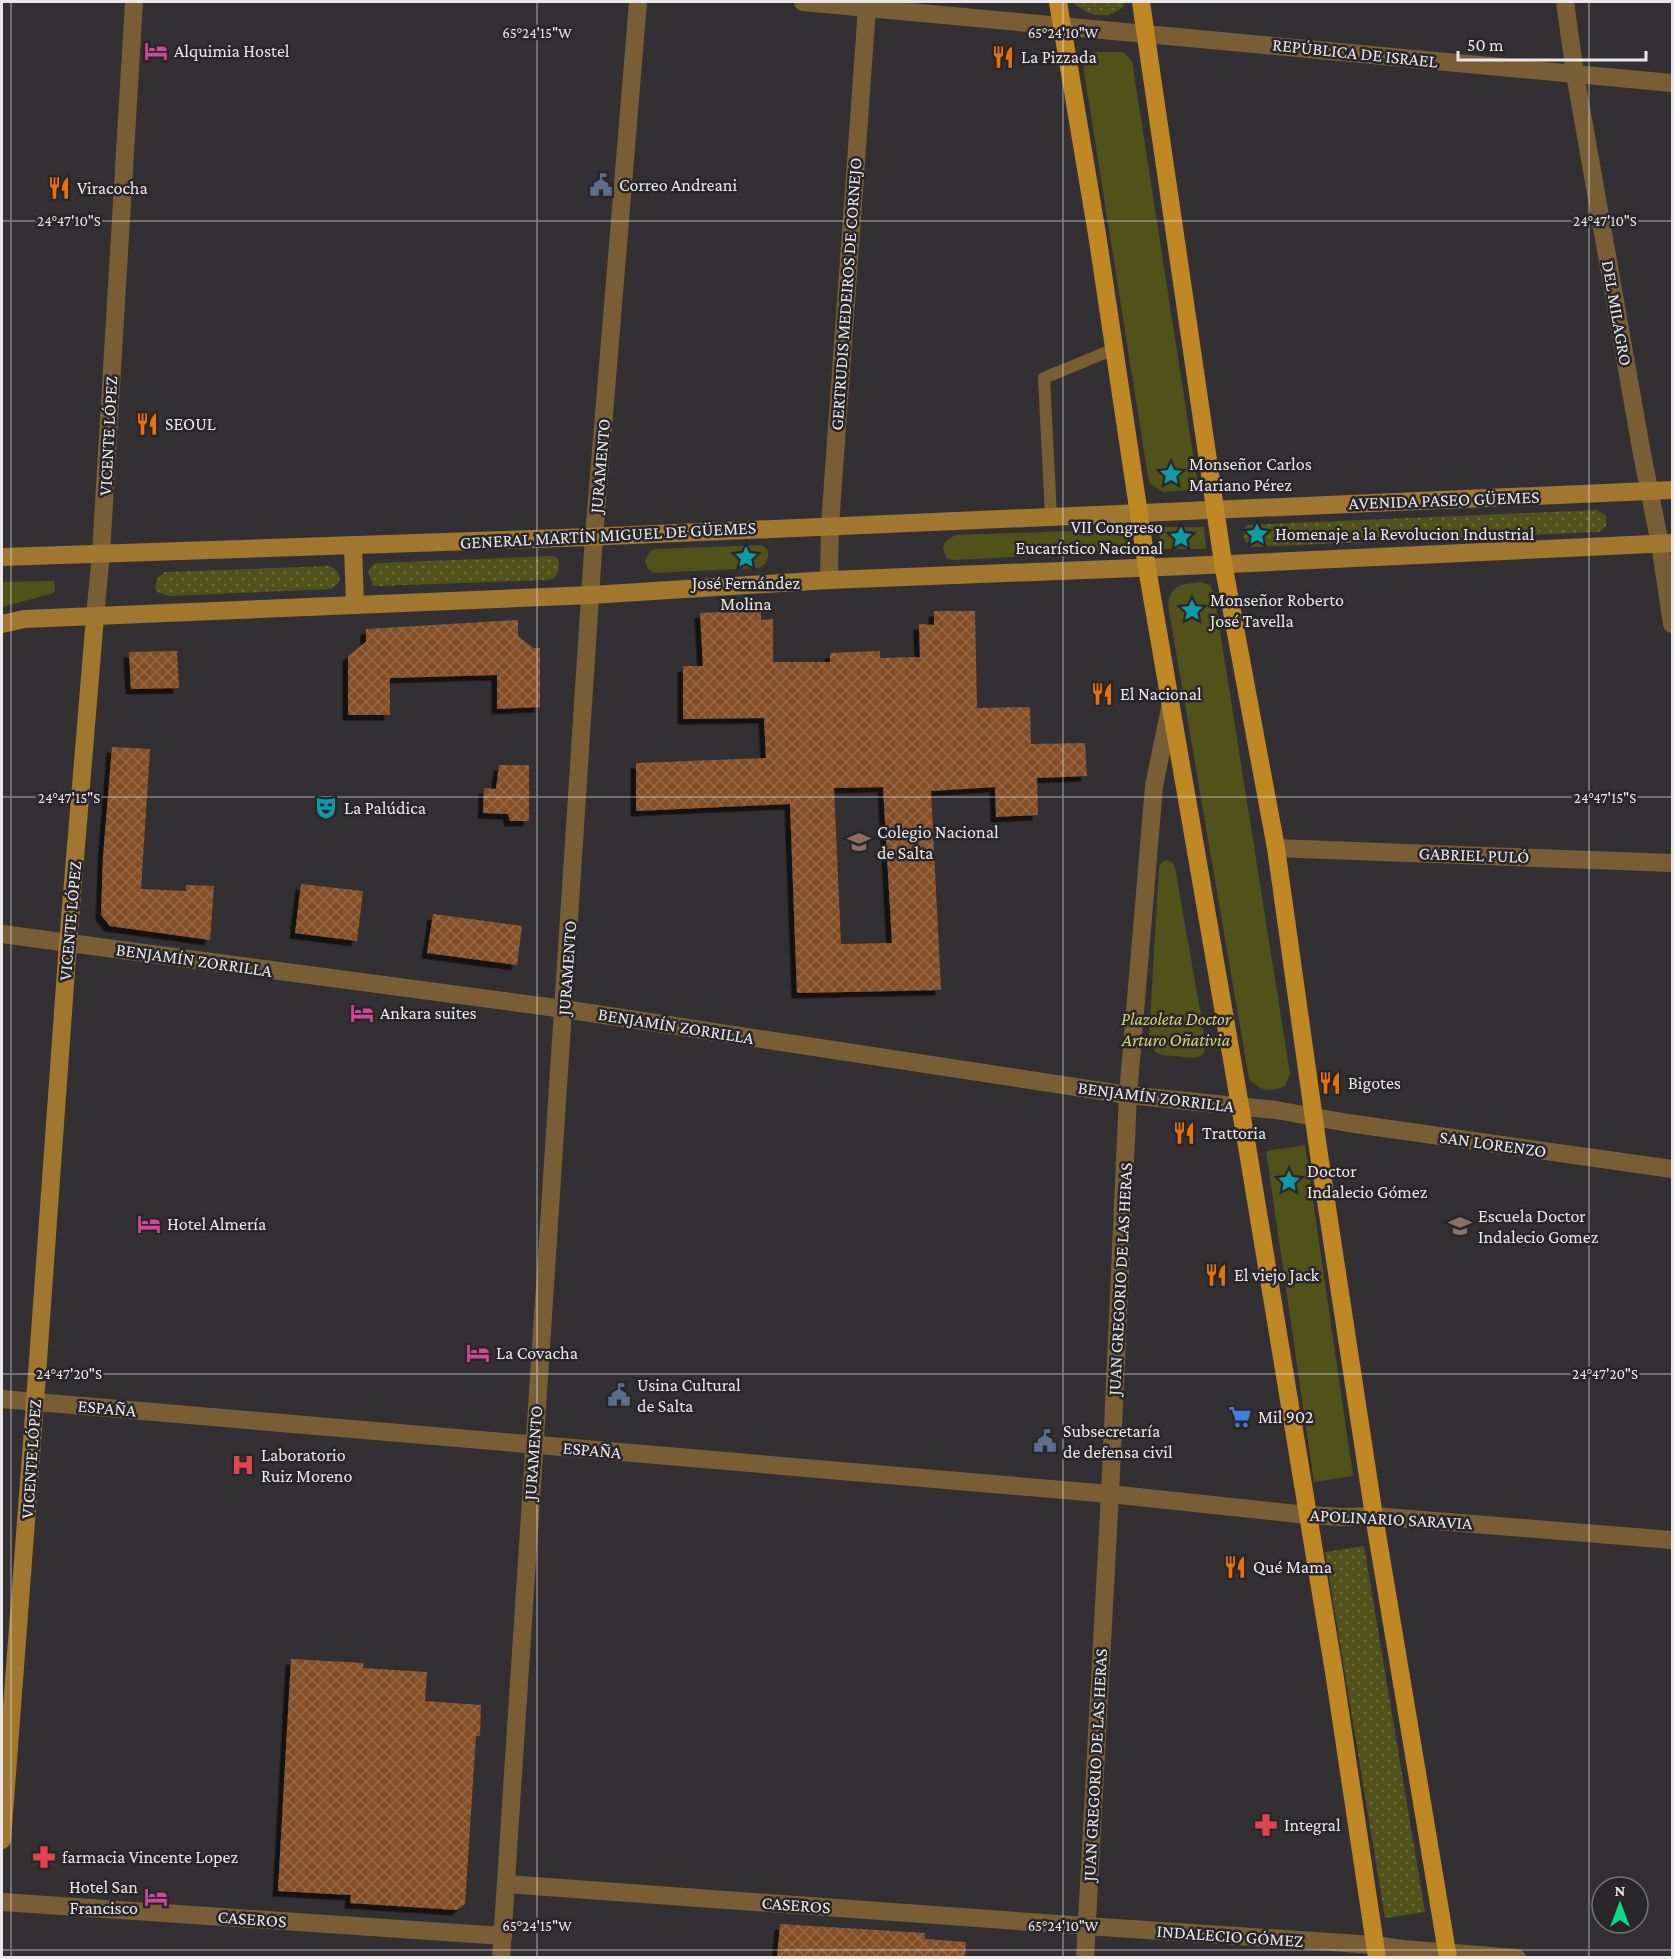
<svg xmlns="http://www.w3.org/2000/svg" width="1674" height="1959" viewBox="0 0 1674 1959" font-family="'Crimson Pro',serif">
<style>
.grass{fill:url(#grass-dots)}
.park{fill:#515219}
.building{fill:url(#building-cross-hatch);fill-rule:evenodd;filter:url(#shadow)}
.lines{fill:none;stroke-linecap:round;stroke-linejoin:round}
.lane{stroke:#795e35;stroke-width:12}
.street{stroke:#795e35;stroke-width:18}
.secondary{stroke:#a1762f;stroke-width:18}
.primary{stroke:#c08824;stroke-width:18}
.ticks{fill:none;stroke:#e9e7e9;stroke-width:1.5;stroke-opacity:0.45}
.labels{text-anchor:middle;stroke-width:5;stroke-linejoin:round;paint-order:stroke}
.poi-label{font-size:18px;fill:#e9e7e9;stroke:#292629;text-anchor:start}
.street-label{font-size:18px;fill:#e9e7e9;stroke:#292629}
.park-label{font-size:18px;font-style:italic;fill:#d2d574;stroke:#292629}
.ticks-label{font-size:15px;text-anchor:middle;fill:#e9e7e9;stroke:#292629;stroke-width:5;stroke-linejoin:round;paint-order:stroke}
</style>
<defs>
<pattern id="grass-dots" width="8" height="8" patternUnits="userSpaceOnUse" patternTransform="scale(1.5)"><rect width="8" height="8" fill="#515219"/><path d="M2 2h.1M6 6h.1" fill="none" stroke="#6a6b3a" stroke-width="1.8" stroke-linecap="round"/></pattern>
<pattern id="building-cross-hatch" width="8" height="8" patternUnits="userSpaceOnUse" patternTransform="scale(1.5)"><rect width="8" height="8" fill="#854f27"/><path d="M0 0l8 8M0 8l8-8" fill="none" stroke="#966846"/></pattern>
<filter id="shadow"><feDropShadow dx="-5.5" dy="5.5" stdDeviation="0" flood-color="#0009"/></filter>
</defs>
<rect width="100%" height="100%" fill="#333033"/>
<!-- grass -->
<g class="grass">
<path d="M 1075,2 L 1123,2 L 1124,6 C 1108,20 1091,17 1075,4 Z"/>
<path d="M 1597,510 L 1606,516 L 1606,526 L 1599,532 L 1252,547 L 1245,541 L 1243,531 L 1248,525 Z"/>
<path d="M 550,556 L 556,557 L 559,561 C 559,570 559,578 548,580 L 378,586 L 373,585 L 368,571 L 375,563 L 379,563 Z"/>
<path d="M 329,566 C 337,569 341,574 339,583 L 331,589 L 169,596 L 157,592 L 155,587 L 157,578 L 165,572 Z"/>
<path d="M 1364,1546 L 1425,1912 L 1385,1918 L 1325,1552 Z"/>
</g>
<!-- park -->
<g class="park">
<path d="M 1093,52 L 1123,52 L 1132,61 L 1197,480 L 1189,490 L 1163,492 L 1149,483 L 1083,65 Z"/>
<path d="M 1159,527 L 1204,527 L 1206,549 L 1160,549 Z"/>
<path d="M 1128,529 L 1129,551 L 954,560 L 947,559 L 943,549 L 945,542 L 955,535 Z"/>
<path d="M 762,545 L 767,549 C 770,558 767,565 758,568 L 653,573 L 648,569 L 645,561 L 650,551 L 655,549 Z"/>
<path d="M 54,581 L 55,586 L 54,593 L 2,607 L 2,582 Z"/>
<path d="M 1200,582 L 1210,585 L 1214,593 L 1290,1074 L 1285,1086 C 1270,1093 1260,1091 1249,1079 L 1168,605 C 1172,583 1180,585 1200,582 Z"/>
<path d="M 1167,860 L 1173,863 L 1175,868 L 1205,1038 C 1208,1061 1195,1059 1178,1056 C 1172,1056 1163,1056 1159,1054 C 1153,1051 1150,1043 1149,1038 L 1159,867 L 1162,862 Z"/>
<path d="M 1305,1145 L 1353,1476 L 1314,1482 L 1266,1151 Z"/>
</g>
<!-- building -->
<g class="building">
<path d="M 761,610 L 761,620 L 773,619 L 773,662 L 830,662 L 830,653 L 880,651 L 880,658 L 920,657 L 919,624 L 934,625 L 934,611 L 975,611 L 977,708 L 1030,707 L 1031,744 L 1085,743 L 1087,776 L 1037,778 L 1038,815 L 996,817 L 995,787 L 931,791 L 941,990 L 797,993 L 790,804 L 636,811 L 636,763 L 766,758 L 764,718 L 683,719 L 683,666 L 703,666 L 700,613 ZM 883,787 L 892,943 L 841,944 L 834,788 Z"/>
<path d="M 518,620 L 518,636 L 533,648 L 540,648 L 540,707 L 497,709 L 497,675 L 390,678 L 390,715 L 348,715 L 348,656 L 366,642 L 366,629 Z"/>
<path d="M 177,651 L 179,688 L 131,689 L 129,652 Z"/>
<path d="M 112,747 L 150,749 L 141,889 L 186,891 L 186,885 L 214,886 L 210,940 L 110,926 L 101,915 L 103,857 Z"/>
<path d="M 499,765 L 529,765 L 529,821 L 510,821 L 508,814 L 483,813 L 484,788 L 496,789 Z"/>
<path d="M 301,884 L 363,891 L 357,941 L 295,933 Z"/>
<path d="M 433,914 L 522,926 L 517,965 L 427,953 Z"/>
<path d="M 291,1659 L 364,1663 L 363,1668 L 427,1672 L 425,1701 L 481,1705 L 480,1736 L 476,1736 L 465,1904 L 457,1910 L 350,1903 L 351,1895 L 278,1891 Z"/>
<path d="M 780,1924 L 925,1933 L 925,1939 L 966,1942 L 965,1958 L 777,1958 Z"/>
</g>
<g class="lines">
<!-- lane -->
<path class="lane" d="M 1051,516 L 1044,378 L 1114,349"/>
<!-- street -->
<g class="street">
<path d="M 803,2 L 1672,83"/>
<path d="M 1565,2 L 1575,74 L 1642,454 L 1660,544 L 1672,624"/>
<path d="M 829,580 L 830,525 L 867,8"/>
<path d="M 95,617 L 101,553 L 134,2"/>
<path d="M 1276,848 L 1672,863"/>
<path d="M 2,934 L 564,1009 L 1128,1095 L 1276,1110 L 1348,1123 L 1672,1169"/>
<path d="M 2,1399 L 1110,1494 L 1307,1515 L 1343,1517 L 1374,1516 L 1672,1540"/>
<path d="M 506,1884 L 1086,1926 L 1375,1945 L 1403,1949 L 1517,1958"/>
<path d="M 2,1902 L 503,1936"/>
<path d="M 501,1958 L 594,536 L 638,2"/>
<path d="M 1085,1958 L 1110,1494 L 1128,1095 L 1154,786 L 1170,708"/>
</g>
<!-- secondary -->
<g class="secondary">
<path d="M 353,546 L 355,605"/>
<path d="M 2,557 L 563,538 L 1672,490"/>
<path d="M 2,624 L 24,619 L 591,595 L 829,580 L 1187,566 L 1672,543"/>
<path d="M 2,1840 L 35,1402 L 68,943 L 95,617"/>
</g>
<!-- primary -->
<g class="primary">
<path d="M 1058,2 L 1097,234 L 1147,568 L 1248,1152 L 1334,1672 L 1377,1958"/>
<path d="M 1141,2 L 1223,563 L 1276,848 L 1318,1148 L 1374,1516 L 1448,1958"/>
</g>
</g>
<!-- ticks -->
<path class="ticks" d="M 11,2 L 11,1958M 537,2 L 537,1958M 1063,2 L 1063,1958M 1589,2 L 1589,1958M 2,221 L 1672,221M 2,797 L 1672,797M 2,1374 L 1672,1374M 2,1950 L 1672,1950"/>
<!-- icons -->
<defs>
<g id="hotel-bare" transform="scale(1.8)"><path d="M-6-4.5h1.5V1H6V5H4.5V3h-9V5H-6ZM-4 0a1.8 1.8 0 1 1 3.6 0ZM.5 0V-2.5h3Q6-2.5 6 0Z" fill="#d1479c" stroke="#292629" stroke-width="2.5" paint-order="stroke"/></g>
<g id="restaurant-bare" transform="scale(1.8)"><path d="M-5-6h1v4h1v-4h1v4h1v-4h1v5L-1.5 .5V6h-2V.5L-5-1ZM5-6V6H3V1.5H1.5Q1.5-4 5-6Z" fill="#e8710a" stroke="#292629" stroke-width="2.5" paint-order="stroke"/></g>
<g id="civic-bare" transform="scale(1.8)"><path d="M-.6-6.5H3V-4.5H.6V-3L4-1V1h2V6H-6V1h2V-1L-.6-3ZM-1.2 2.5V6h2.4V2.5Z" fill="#5c6f8a" stroke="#292629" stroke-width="2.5" paint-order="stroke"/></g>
<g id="sight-bare" transform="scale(1.8)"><path d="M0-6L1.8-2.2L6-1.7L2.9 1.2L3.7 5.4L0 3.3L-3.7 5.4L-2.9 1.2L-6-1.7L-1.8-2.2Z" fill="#0f9aa8" stroke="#292629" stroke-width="2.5" paint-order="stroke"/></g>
<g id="theatre-bare" transform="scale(1.8)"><path d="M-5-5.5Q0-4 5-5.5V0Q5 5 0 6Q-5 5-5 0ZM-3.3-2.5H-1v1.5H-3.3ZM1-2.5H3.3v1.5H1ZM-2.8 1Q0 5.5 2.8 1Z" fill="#0f9aa8" stroke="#292629" stroke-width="2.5" paint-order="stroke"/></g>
<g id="school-bare" transform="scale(1.8)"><path d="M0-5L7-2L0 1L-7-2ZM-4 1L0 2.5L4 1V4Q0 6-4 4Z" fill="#8d6e63" stroke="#292629" stroke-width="2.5" paint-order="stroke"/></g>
<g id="supermarket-bare" transform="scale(1.8)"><path d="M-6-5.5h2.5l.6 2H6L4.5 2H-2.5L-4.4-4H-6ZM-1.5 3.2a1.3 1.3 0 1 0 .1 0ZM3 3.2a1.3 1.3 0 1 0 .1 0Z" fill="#3f7fe0" stroke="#292629" stroke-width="2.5" paint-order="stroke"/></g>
<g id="hospital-bare" transform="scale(1.8)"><path d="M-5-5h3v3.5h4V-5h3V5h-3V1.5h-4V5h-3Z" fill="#e0444e" stroke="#292629" stroke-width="2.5" paint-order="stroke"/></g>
<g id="pharmacy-bare" transform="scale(1.8)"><path d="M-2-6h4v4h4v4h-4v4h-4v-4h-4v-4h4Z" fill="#e0444e" stroke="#292629" stroke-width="2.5" paint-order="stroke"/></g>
</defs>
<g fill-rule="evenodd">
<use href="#hotel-bare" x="156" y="51"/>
<use href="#restaurant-bare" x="1003" y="57"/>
<use href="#civic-bare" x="601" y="185"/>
<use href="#restaurant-bare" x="59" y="188"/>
<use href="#restaurant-bare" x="147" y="424"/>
<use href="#sight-bare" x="1171" y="474"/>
<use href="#sight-bare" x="1257" y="534"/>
<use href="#sight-bare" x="1181" y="537"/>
<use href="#sight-bare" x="746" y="557"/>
<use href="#sight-bare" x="1192" y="610"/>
<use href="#restaurant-bare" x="1102" y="694"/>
<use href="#theatre-bare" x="326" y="808"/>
<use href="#school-bare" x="859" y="842"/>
<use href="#hotel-bare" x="362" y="1013"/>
<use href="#restaurant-bare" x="1330" y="1083"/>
<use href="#restaurant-bare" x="1184" y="1133"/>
<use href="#sight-bare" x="1289" y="1181"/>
<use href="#hotel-bare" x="149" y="1224"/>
<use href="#school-bare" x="1460" y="1226"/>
<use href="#restaurant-bare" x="1216" y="1275"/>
<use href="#hotel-bare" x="478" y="1353"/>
<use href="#civic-bare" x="619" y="1395"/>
<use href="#supermarket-bare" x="1240" y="1417"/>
<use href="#civic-bare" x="1045" y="1441"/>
<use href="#hospital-bare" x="243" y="1465"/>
<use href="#restaurant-bare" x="1235" y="1567"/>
<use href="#pharmacy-bare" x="1266" y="1825"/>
<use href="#pharmacy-bare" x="44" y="1857"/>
<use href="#hotel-bare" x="156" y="1897"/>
</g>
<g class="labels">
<!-- poi labels -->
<g class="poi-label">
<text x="174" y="57">Alquimia Hostel</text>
<text x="1021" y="63">La Pizzada</text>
<text x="619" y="191">Correo Andreani</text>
<text x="77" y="194">Viracocha</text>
<text x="165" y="430">SEOUL</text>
<text x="1189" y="470">Monseñor Carlos<tspan x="1189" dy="21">Mariano Pérez</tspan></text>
<text x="1163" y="533" text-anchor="end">VII Congreso<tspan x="1163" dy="21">Eucarístico Nacional</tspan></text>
<text x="1275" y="540">Homenaje a la Revolucion Industrial</text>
<text x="746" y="589" text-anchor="middle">José Fernández<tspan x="746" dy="21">Molina</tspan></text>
<text x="1210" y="606">Monseñor Roberto<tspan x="1210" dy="21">José Tavella</tspan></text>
<text x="1120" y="700">El Nacional</text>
<text x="344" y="814">La Palúdica</text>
<text x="877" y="838">Colegio Nacional<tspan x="877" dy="21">de Salta</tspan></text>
<text x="380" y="1019">Ankara suites</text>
<text x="1348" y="1089">Bigotes</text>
<text x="1202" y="1139">Trattoria</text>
<text x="1307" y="1177">Doctor<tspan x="1307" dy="21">Indalecio Gómez</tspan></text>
<text x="1478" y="1222">Escuela Doctor<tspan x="1478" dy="21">Indalecio Gomez</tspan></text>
<text x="167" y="1230">Hotel Almería</text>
<text x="1234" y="1281">El viejo Jack</text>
<text x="496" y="1359">La Covacha</text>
<text x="637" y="1391">Usina Cultural<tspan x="637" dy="21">de Salta</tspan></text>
<text x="1258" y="1423">Mil 902</text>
<text x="1063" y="1437">Subsecretaría<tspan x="1063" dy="21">de defensa civil</tspan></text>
<text x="261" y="1461">Laboratorio<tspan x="261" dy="21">Ruiz Moreno</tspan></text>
<text x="1253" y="1573">Qué Mama</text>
<text x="1284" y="1831">Integral</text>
<text x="62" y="1863">farmacia Vincente Lopez</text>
<text x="138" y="1893" text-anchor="end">Hotel San<tspan x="138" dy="21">Francisco</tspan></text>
</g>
<!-- street labels -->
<g class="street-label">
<text transform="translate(1355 53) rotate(6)" y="6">REPÚBLICA DE ISRAEL</text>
<text transform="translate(846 294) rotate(-86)" y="6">GERTRUDIS MEDEIROS DE CORNEJO</text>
<text transform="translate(1617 313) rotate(80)" y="6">DEL MILAGRO</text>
<text transform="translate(108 436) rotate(-87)" y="6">VICENTE LÓPEZ</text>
<text transform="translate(600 466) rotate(-85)" y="6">JURAMENTO</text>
<text transform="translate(1444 500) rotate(-2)" y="6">AVENIDA PASEO GÜEMES</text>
<text transform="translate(608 535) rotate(-3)" y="6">GENERAL MARTÍN MIGUEL DE GÜEMES</text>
<text transform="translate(1474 855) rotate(2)" y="6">GABRIEL PULÓ</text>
<text transform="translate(70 921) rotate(-85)" y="6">VICENTE LÓPEZ</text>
<text transform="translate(194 960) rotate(8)" y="6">BENJAMÍN ZORRILLA</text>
<text transform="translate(567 968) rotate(-86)" y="6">JURAMENTO</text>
<text transform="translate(676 1026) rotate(9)" y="6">BENJAMÍN ZORRILLA</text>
<text transform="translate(1156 1097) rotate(7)" y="6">BENJAMÍN ZORRILLA</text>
<text transform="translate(1493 1144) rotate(8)" y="6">SAN LORENZO</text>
<text transform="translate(1120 1279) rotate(-87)" y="6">JUAN GREGORIO DE LAS HERAS</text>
<text transform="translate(107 1408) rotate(5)" y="6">ESPAÑA</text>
<text transform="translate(592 1450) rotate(5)" y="6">ESPAÑA</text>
<text transform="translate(533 1453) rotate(-86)" y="6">JURAMENTO</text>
<text transform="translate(31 1459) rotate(-86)" y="6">VICENTE LÓPEZ</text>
<text transform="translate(1391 1519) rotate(3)" y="6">APOLINARIO SARAVIA</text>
<text transform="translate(1095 1765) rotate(-87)" y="6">JUAN GREGORIO DE LAS HERAS</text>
<text transform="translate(796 1905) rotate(4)" y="6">CASEROS</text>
<text transform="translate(252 1919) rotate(4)" y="6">CASEROS</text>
<text transform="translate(1230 1936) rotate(4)" y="6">INDALECIO GÓMEZ</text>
</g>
<!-- park labels -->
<g class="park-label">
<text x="1176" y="1025">Plazoleta Doctor<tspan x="1176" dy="21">Arturo Oñativia</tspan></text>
</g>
</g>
<g class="ticks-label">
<text x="537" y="38">65°24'15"W</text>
<text x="1063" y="38">65°24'10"W</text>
<text x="69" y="226">24°47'10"S</text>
<text x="1605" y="226">24°47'10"S</text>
<text x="69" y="803">24°47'15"S</text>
<text x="1605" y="803">24°47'15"S</text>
<text x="69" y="1379">24°47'20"S</text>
<text x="1605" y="1379">24°47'20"S</text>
<text x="537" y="1931">65°24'15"W</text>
<text x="1063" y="1931">65°24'10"W</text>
</g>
<!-- border -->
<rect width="1674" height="1959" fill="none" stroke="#e9e7e9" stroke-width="6"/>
<!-- north arrow -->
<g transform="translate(1620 1905)"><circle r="28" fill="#292629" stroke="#767376" stroke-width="1.5"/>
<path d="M0-4.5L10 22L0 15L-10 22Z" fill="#0dd98a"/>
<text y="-9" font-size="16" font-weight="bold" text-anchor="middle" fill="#e9e7e9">N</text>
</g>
<!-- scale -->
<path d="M1458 51v9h188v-9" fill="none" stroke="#e9e7e9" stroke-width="3"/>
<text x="1467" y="51" font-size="18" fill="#e9e7e9" stroke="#292629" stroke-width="4.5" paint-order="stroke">50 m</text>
</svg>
